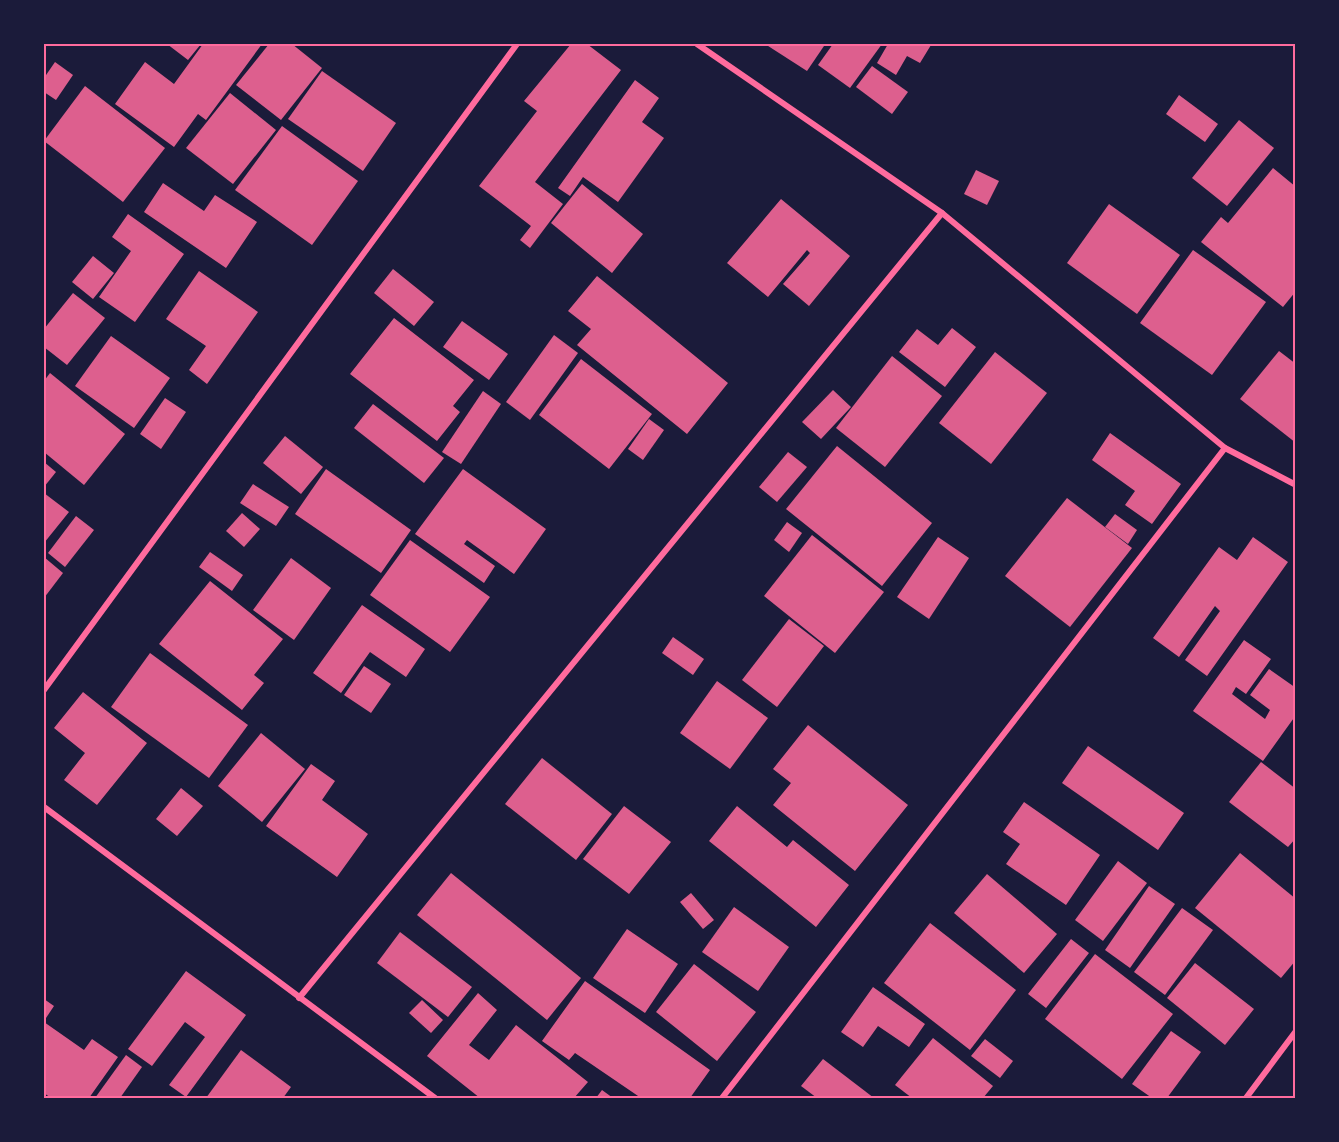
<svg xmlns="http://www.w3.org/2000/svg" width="1339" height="1142" viewBox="0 0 1339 1142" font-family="Jost,sans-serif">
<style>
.building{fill:#dd5f8e}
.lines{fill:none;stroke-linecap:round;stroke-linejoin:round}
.minor{stroke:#ff6b9d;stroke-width:6}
.neatline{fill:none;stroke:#ff6b9d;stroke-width:2}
</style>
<rect width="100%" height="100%" fill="#1b1b3a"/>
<!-- building -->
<g class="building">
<path d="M 167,44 L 201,44 L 188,60 Z"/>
<path d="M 203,44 L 262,44 L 206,120 L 198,114 L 174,147 L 115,104 L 145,62 L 174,84 Z"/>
<path d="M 269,44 L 292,44 L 322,68 L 281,120 L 236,85 Z"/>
<path d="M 571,44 L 587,44 L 621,70 L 535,182 L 563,204 L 530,248 L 520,240 L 531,226 L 479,186 L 537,111 L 524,101 Z"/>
<path d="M 765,44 L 820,44 L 824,46 L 807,71 Z"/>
<path d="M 833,44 L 882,44 L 850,88 L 818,65 Z"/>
<path d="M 888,44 L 928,44 L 931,45 L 920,63 L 907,56 L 896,75 L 877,63 Z"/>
<path d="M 55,62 L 73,75 L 56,100 L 44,92 L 44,78 Z"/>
<path d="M 872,66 L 908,92 L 892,114 L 856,87 Z"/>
<path d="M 322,71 L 396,123 L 363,171 L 288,119 Z"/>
<path d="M 635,80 L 659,98 L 642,122 L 664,138 L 618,202 L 583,177 L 570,196 L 558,188 Z"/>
<path d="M 85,86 L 165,148 L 123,202 L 44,141 Z"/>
<path d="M 230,93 L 276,130 L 233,184 L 186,148 Z"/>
<path d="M 1179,95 L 1218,124 L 1205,142 L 1166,114 Z"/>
<path d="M 1239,120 L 1274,148 L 1227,206 L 1192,178 Z"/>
<path d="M 282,126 L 358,181 L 312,245 L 235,190 Z"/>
<path d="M 1273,168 L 1296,187 L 1296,291 L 1283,307 L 1201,242 L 1221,217 L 1228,223 Z"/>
<path d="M 976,170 L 999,181 L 987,205 L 964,194 Z"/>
<path d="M 163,183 L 204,211 L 215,195 L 257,222 L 226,268 L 144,212 Z"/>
<path d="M 582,184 L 643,234 L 612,273 L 551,223 Z"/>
<path d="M 781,199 L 850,256 L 809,306 L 783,284 L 810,253 L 807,250 L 768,297 L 727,263 Z"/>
<path d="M 1109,204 L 1180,255 L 1137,314 L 1067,263 Z"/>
<path d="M 128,214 L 184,254 L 135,322 L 99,297 L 131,251 L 112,237 Z"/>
<path d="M 1193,250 L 1266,302 L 1212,375 L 1140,323 Z"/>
<path d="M 93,256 L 114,273 L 93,299 L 72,282 Z"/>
<path d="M 393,269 L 434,302 L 414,326 L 374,293 Z"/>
<path d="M 199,271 L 258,312 L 207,384 L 189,370 L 206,346 L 166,319 Z"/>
<path d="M 597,276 L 728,383 L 687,434 L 577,345 L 591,329 L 568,311 Z"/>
<path d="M 73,293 L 105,318 L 67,365 L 44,347 L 44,329 Z"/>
<path d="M 394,318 L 474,380 L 453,406 L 460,412 L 437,441 L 350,374 Z"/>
<path d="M 462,321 L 508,354 L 489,380 L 443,347 Z"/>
<path d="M 952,328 L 976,347 L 945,387 L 899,352 L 917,329 L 938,345 Z"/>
<path d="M 554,335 L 578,353 L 530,420 L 506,402 Z"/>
<path d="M 111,336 L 170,378 L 134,428 L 75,386 Z"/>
<path d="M 1279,351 L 1296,364 L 1296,443 L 1240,399 Z"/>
<path d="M 995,352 L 1047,393 L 991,464 L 939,423 Z"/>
<path d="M 892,356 L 942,396 L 885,467 L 836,428 Z"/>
<path d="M 581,359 L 652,414 L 609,469 L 539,415 Z"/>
<path d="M 50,373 L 125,434 L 84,485 L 44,452 L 44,381 Z"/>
<path d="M 833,390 L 851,407 L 821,439 L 802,422 Z"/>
<path d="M 483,391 L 501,404 L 461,464 L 442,452 Z"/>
<path d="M 165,398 L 186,412 L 161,449 L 140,434 Z"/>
<path d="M 373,404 L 444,458 L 424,483 L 354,428 Z"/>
<path d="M 649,419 L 664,430 L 643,460 L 628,449 Z"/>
<path d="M 1110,433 L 1181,484 L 1152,524 L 1125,505 L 1135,491 L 1092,460 Z"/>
<path d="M 285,436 L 323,467 L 301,494 L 263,463 Z"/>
<path d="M 837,446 L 932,523 L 882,586 L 786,509 Z"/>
<path d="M 788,452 L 807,467 L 777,502 L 759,487 Z"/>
<path d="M 44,462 L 56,472 L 44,487 Z"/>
<path d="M 326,469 L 411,530 L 381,573 L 295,514 Z"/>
<path d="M 463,469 L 546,529 L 514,574 L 467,540 L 464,544 L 495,566 L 484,583 L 415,534 Z"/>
<path d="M 253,484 L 289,507 L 276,526 L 240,503 Z"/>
<path d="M 44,493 L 69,512 L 44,543 Z"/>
<path d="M 1067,498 L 1132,548 L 1070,627 L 1005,576 Z"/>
<path d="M 242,513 L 260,529 L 244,547 L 226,531 Z"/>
<path d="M 1115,514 L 1137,530 L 1128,544 L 1105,527 Z"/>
<path d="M 76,516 L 94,530 L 65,567 L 48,553 Z"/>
<path d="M 787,522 L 802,533 L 789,552 L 774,540 Z"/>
<path d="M 812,535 L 884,592 L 835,653 L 764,596 Z"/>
<path d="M 938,537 L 969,558 L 929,619 L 897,597 Z"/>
<path d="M 1253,537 L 1288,562 L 1207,676 L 1185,660 L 1220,611 L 1215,606 L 1179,657 L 1153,638 L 1219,547 L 1237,560 Z"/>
<path d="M 410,540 L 490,597 L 450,652 L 370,595 Z"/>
<path d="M 210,552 L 243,575 L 232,591 L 199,567 Z"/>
<path d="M 44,557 L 63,573 L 44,598 Z"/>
<path d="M 291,558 L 331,588 L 294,640 L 253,610 Z"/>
<path d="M 210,581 L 283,639 L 254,675 L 264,683 L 242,710 L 159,644 Z"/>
<path d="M 362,605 L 425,649 L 406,677 L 370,652 L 341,693 L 313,673 Z"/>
<path d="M 789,619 L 824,646 L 777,707 L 742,680 Z"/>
<path d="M 673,637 L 704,659 L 693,675 L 662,653 Z"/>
<path d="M 1244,640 L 1271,659 L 1246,694 L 1236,687 L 1232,694 L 1265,719 L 1270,710 L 1250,695 L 1269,669 L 1296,688 L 1296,715 L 1263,761 L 1193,711 Z"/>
<path d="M 150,653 L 248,725 L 209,778 L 111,707 Z"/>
<path d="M 364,666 L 391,684 L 371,713 L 344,695 Z"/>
<path d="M 717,681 L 768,718 L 730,769 L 680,733 Z"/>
<path d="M 83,692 L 147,743 L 97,805 L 64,780 L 85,753 L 54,728 Z"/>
<path d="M 808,725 L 908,805 L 855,871 L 773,805 L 791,783 L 773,769 Z"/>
<path d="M 261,733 L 305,769 L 262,822 L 218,786 Z"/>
<path d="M 1088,746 L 1184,813 L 1158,850 L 1062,783 Z"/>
<path d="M 542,758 L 612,814 L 576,860 L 505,804 Z"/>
<path d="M 1261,762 L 1296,789 L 1296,838 L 1288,847 L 1229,802 Z"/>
<path d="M 311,764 L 335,781 L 322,800 L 368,834 L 337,877 L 266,826 Z"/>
<path d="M 181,788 L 203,806 L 177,836 L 156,819 Z"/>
<path d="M 1024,802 L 1100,855 L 1066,905 L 1006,864 L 1020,844 L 1003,832 Z"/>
<path d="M 624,806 L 671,842 L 629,894 L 583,859 Z"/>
<path d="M 737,806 L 787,847 L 793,840 L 849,885 L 816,927 L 709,841 Z"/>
<path d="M 1240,853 L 1296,899 L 1296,960 L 1281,978 L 1195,908 Z"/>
<path d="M 1118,861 L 1147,883 L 1103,941 L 1075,920 Z"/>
<path d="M 451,873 L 581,978 L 547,1020 L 417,915 Z"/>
<path d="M 987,874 L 1057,934 L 1024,973 L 954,913 Z"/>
<path d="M 1149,886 L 1175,904 L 1130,968 L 1105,950 Z"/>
<path d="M 691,893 L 714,920 L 703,929 L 680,902 Z"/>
<path d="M 734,907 L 789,947 L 758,991 L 702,952 Z"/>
<path d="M 1182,908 L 1213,930 L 1165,995 L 1134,972 Z"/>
<path d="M 930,923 L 1016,990 L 970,1050 L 884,983 Z"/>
<path d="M 627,929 L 678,964 L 645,1013 L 593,978 Z"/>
<path d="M 400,932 L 472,987 L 448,1017 L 377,963 Z"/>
<path d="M 1071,939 L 1089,953 L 1046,1008 L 1028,994 Z"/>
<path d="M 1095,954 L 1173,1014 L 1122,1079 L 1045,1019 Z"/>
<path d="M 1195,963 L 1254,1009 L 1225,1045 L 1167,998 Z"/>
<path d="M 694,964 L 756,1012 L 717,1061 L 656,1012 Z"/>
<path d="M 186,971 L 246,1015 L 186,1097 L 169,1085 L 205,1037 L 185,1022 L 152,1066 L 128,1049 Z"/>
<path d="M 585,981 L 710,1070 L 690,1098 L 641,1098 L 575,1053 L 569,1060 L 542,1041 Z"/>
<path d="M 873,987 L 925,1024 L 909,1047 L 878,1026 L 863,1047 L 841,1032 Z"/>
<path d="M 478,993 L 497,1010 L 469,1045 L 489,1060 L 516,1025 L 588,1082 L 574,1098 L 480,1098 L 427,1056 Z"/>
<path d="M 44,999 L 54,1006 L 44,1021 Z"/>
<path d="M 422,1000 L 443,1020 L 431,1033 L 409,1013 Z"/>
<path d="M 44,1022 L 84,1050 L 92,1039 L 118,1057 L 89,1098 L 51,1098 L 44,1093 Z"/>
<path d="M 1171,1031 L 1201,1052 L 1167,1098 L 1152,1098 L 1132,1084 Z"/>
<path d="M 933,1038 L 993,1086 L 983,1098 L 912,1098 L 895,1085 Z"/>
<path d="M 985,1039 L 1013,1061 L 1000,1078 L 971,1056 Z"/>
<path d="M 241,1050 L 291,1087 L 283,1098 L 206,1098 Z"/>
<path d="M 126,1055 L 142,1067 L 120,1098 L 95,1098 Z"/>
<path d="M 823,1059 L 874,1098 L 817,1098 L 801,1086 Z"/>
<path d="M 602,1090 L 613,1098 L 596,1098 Z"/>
</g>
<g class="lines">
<!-- minor -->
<g class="minor">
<path d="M 697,44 L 942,213 L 1225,448 L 1296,485"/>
<path d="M 44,690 L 517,44"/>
<path d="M 44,807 L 435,1098"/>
<path d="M 299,998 L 942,213"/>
<path d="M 722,1098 L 1225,448"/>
<path d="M 1246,1098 L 1296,1031"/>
</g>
</g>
<!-- border -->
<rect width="1339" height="1142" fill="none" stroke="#1b1b3a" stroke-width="90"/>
<rect x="45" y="45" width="1249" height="1052" class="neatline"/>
</svg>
